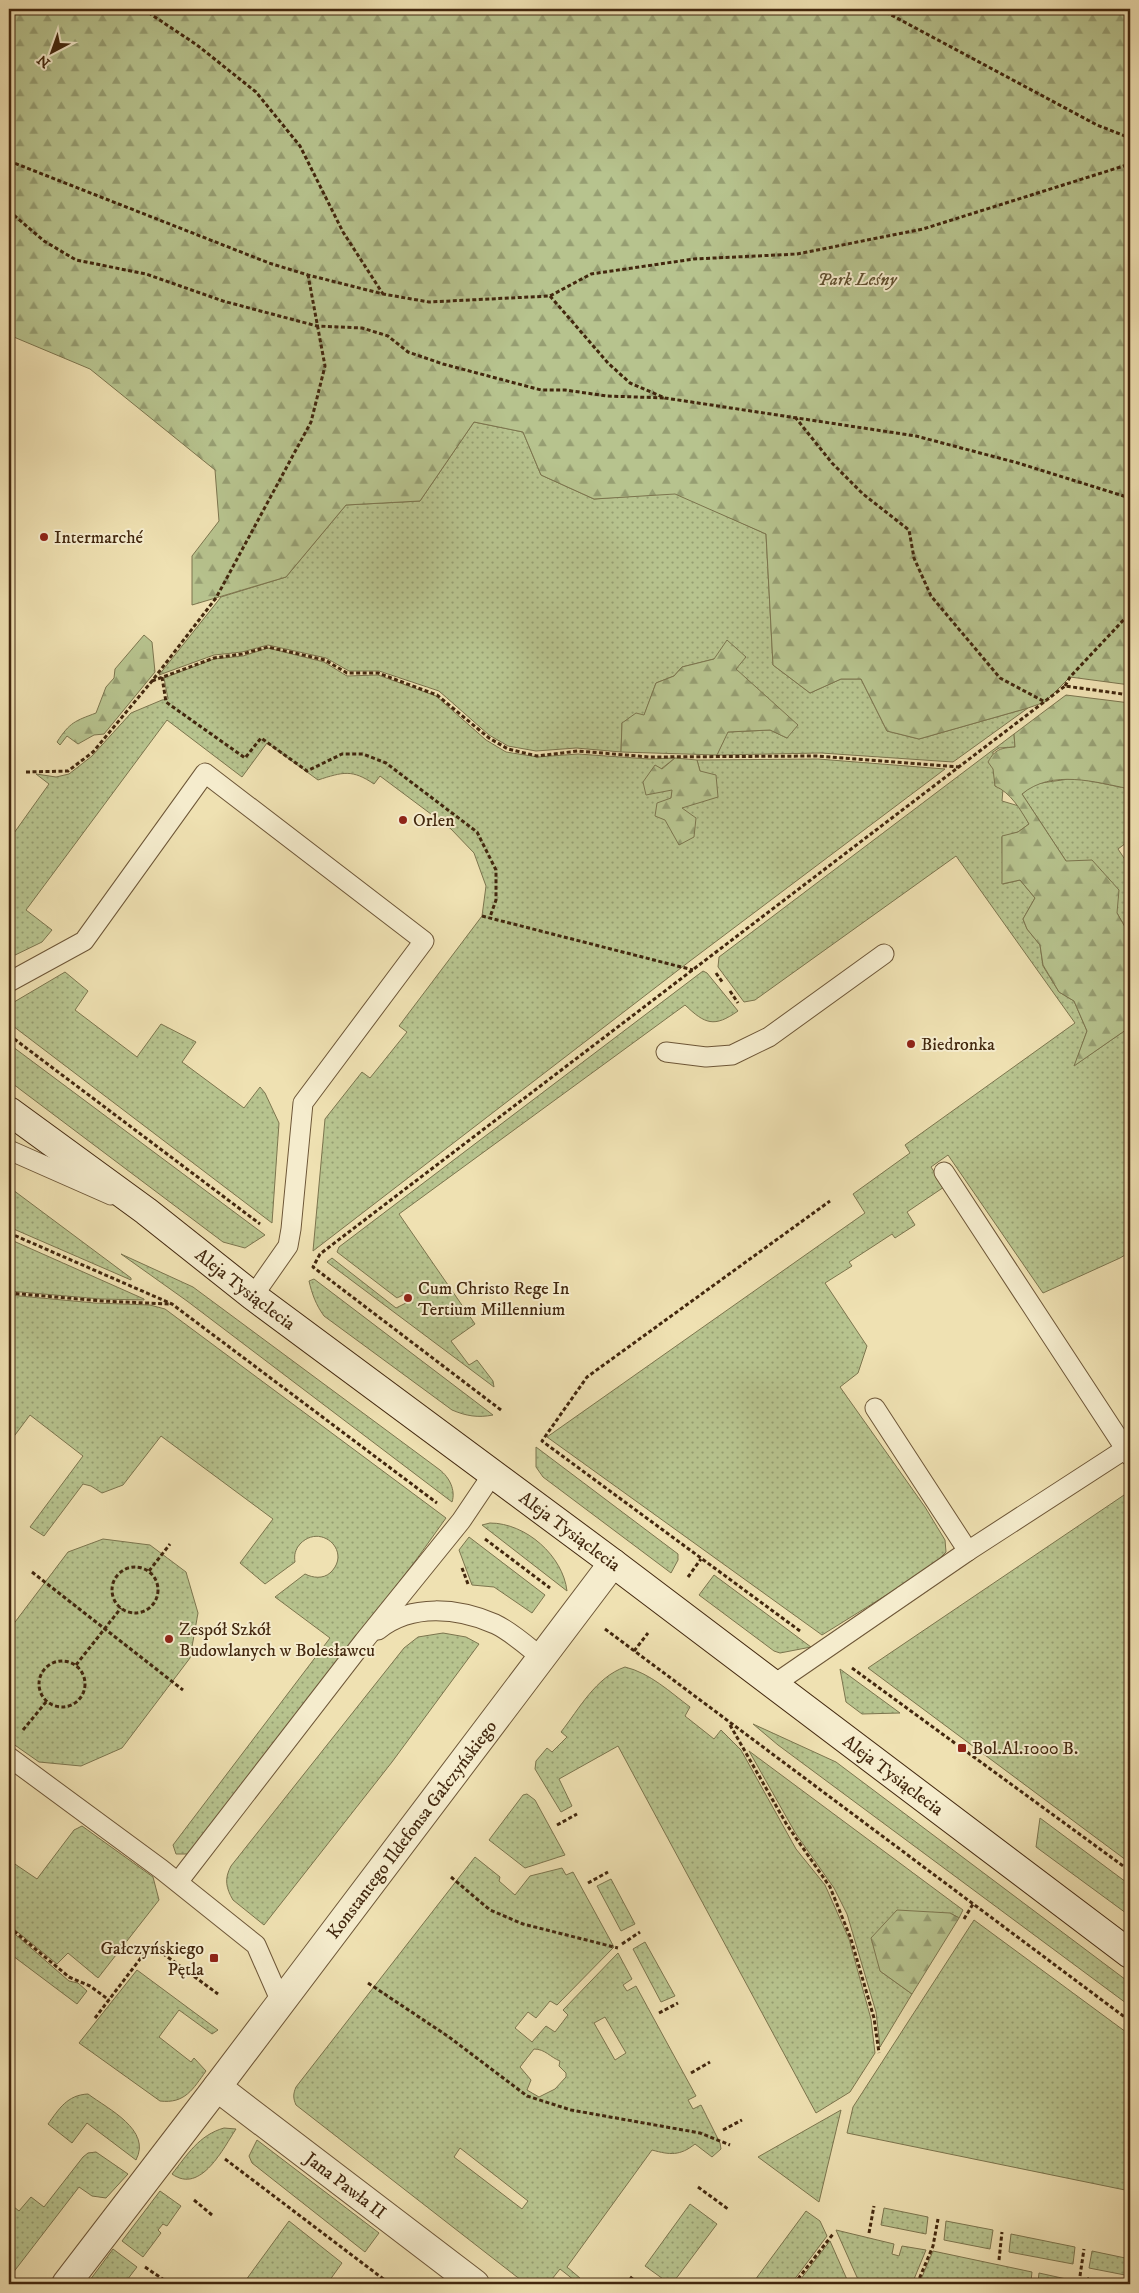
<svg xmlns="http://www.w3.org/2000/svg" width="1139" height="2293" viewBox="0 0 1139 2293" font-family="'IM FELL DW Pica',serif">
<style>
.grass{fill:url(#grass-dots);stroke:#7c754e;fill-rule:evenodd}
.forest{fill:url(#forest-firs);stroke:#7c754e}
.lines{fill:none;stroke-linecap:round;stroke-linejoin:round}
.lane-casing{stroke:#6d5637;stroke-width:21}
.street-casing{stroke:#6d5637;stroke-width:30}
.secondary-casing{stroke:#42270e;stroke-width:30}
.path{stroke:#42270e;stroke-width:3;stroke-dasharray:4 2.5;stroke-linecap:butt}
.lane{stroke:#f5eccd;stroke-width:19}
.street{stroke:#f5eccd;stroke-width:28}
.secondary{stroke:#f5eccd;stroke-width:28}
.poi-dot{fill:#8f2418;stroke:#f5eccd;stroke-width:2}
.labels{text-anchor:middle;stroke-width:4;stroke-linejoin:round;paint-order:stroke}
.park-label{font-size:18px;font-style:italic;fill:#5f4e2e;stroke:#f5eccd}
.poi-label{font-size:18px;fill:#42270e;stroke:#f5eccd;text-anchor:start}
.street-label{font-size:18px;fill:#42270e;stroke:#f5eccd}
</style>
<defs>
<pattern id="grass-dots" width="8" height="8" patternUnits="userSpaceOnUse" patternTransform="scale(1.25)"><rect width="8" height="8" fill="#b7c38e"/><path d="M2 2h.1M6 6h.1" fill="none" stroke="#969e72" stroke-width="1.8" stroke-linecap="round"/></pattern>
<pattern id="forest-firs" width="22" height="20" patternUnits="userSpaceOnUse" patternTransform="scale(1.25)"><rect width="22" height="20" fill="#b7c38e"/><path d="M5 1l3.5 6h-7zM16 11l3.5 6h-7z" fill="#969e72"/></pattern>
</defs>
<rect width="100%" height="100%" fill="#efe1b2"/>
<filter id="stains"><feTurbulence type="fractalNoise" baseFrequency=".004" numOctaves="4"/><feColorMatrix values="0 0 0 0 .2 0 0 0 0 .09 0 0 0 0 .02 0 0 0 .5 -.17"/></filter>
<radialGradient id="worn" r=".72"><stop offset=".6" stop-color="#630" stop-opacity="0"/><stop offset="1" stop-color="#630" stop-opacity=".3"/></radialGradient>
<!-- grass -->
<g class="grass">
<path d="M 474,422 L 523,432 L 541,475 L 594,499 L 675,493 L 766,534 L 773,665 L 810,693 L 841,679 L 861,679 L 887,731 L 919,739 L 1028,708 L 953,762 L 821,753 L 717,755 L 727,732 L 770,730 L 787,738 L 714,659 L 682,667 L 674,676 L 656,683 L 644,716 L 622,723 L 621,752 L 576,748 L 536,751 L 508,746 L 489,735 L 439,691 L 379,671 L 349,671 L 326,658 L 268,645 L 242,652 L 214,655 L 159,675 L 221,597 L 286,577 L 346,505 L 420,501 Z"/>
<path d="M 268,648 L 324,662 L 347,676 L 378,675 L 436,696 L 486,740 L 506,752 L 538,757 L 578,754 L 649,759 L 675,758 L 661,769 L 673,790 L 671,798 L 681,808 L 700,771 L 697,760 L 818,759 L 945,769 L 690,961 L 313,1251 L 325,1119 L 362,1072 L 370,1078 L 407,1032 L 399,1026 L 482,916 L 486,886 L 474,853 L 451,829 L 380,776 L 374,784 C 352,769 343,772 318,780 L 267,743 L 242,777 L 167,720 L 26,910 L 52,930 L 42,942 L 9,958 L 9,840 L 49,784 L 36,774 L 56,777 L 69,774 L 92,756 L 131,713 L 162,700 L 168,699 L 164,678 L 214,659 L 243,656 Z"/>
<path d="M 1014,734 L 1015,747 L 999,748 L 993,752 L 995,786 L 1003,789 L 1002,801 L 1019,806 L 1029,824 L 1018,832 L 1002,837 L 1003,884 L 1020,880 L 1035,898 L 1023,919 L 1027,929 L 1040,945 L 1043,966 L 1059,992 L 1074,1001 L 1087,1031 L 1075,1065 L 1130,1027 L 1130,1252 L 1120,1258 L 1043,1293 L 948,1155 L 931,1167 L 944,1187 L 907,1212 L 915,1225 L 895,1238 L 892,1234 L 849,1262 L 852,1266 L 825,1283 L 867,1346 L 858,1373 L 840,1387 L 925,1507 L 945,1540 L 946,1552 L 930,1568 L 822,1635 L 547,1437 L 865,1213 L 853,1194 L 910,1153 L 905,1145 L 1075,1023 L 956,856 L 755,1000 L 744,1002 L 718,967 L 719,957 Z"/>
<path d="M 1076,778 L 1130,789 L 1130,840 L 1118,849 L 1130,867 L 1130,936 L 1117,913 L 1066,861 L 1022,794 L 1034,784 Z"/>
<path d="M 703,971 L 707,973 L 738,1011 C 714,1028 705,1024 685,1005 L 399,1214 L 475,1324 L 451,1341 L 469,1365 L 477,1360 L 493,1381 L 494,1387 L 327,1262 L 332,1258 L 396,1308 L 414,1299 L 409,1292 L 397,1298 L 337,1252 L 339,1247 Z"/>
<path d="M 65,972 L 88,991 L 75,1010 L 137,1057 L 161,1024 L 196,1042 L 182,1062 L 244,1108 L 260,1087 L 265,1093 L 279,1123 L 272,1223 L 9,1023 L 9,1005 Z"/>
<path d="M 9,1044 L 265,1235 L 245,1248 L 223,1242 L 9,1081 Z"/>
<path d="M 9,1187 L 131,1278 L 131,1280 L 9,1227 Z"/>
<path d="M 9,1239 L 144,1299 L 144,1300 L 101,1299 L 9,1291 Z"/>
<path d="M 121,1254 L 193,1287 L 440,1470 C 449,1477 456,1490 452,1502 L 187,1301 Z"/>
<path d="M 314,1279 L 493,1415 C 478,1418 466,1416 452,1410 L 324,1316 C 316,1305 312,1294 309,1281 Z"/>
<path d="M 9,1295 L 95,1303 L 150,1305 L 165,1309 L 446,1518 L 416,1560 L 189,1854 L 176,1854 L 173,1845 L 330,1638 L 275,1597 L 305,1574 C 313,1578 323,1579 330,1573 C 353,1552 321,1522 300,1544 C 295,1550 294,1555 295,1562 L 265,1584 L 240,1563 L 273,1519 L 161,1436 L 123,1485 L 102,1493 L 91,1486 L 83,1484 L 44,1536 L 30,1527 L 83,1456 L 30,1415 L 9,1443 L 9,1411 L 14,1404 L 9,1400 Z"/>
<path d="M 536,1447 L 678,1554 L 678,1560 L 671,1573 L 543,1477 L 536,1467 Z"/>
<path d="M 1130,1491 L 1130,1863 L 868,1668 Z"/>
<path d="M 490,1523 C 526,1523 563,1556 567,1591 L 482,1525 Z"/>
<path d="M 469,1537 L 545,1595 L 532,1613 L 494,1587 L 472,1585 L 459,1550 Z"/>
<path d="M 103,1539 L 150,1545 L 186,1572 L 198,1613 L 190,1658 L 122,1748 L 81,1766 L 39,1762 L 9,1741 L 9,1630 L 68,1552 Z"/>
<path d="M 714,1575 L 811,1647 L 780,1653 L 774,1651 L 699,1595 Z"/>
<path d="M 443,1633 L 466,1637 L 479,1644 L 392,1762 L 264,1925 L 233,1900 C 226,1888 224,1879 231,1866 L 404,1648 L 418,1637 Z"/>
<path d="M 625,1667 C 650,1673 670,1692 690,1707 L 685,1716 L 714,1739 L 721,1730 L 741,1750 L 796,1849 L 825,1885 L 849,1939 L 871,2019 L 875,2053 L 850,2092 L 816,2113 L 618,1746 L 559,1779 L 572,1806 L 561,1812 L 535,1769 L 536,1761 L 547,1748 L 552,1752 L 567,1737 L 561,1732 C 579,1709 596,1677 625,1667 Z"/>
<path d="M 840,1669 L 900,1713 L 862,1714 L 846,1702 Z"/>
<path d="M 753,1724 L 836,1762 L 1130,1983 L 1130,2006 L 778,1745 Z"/>
<path d="M 749,1751 L 963,1910 L 959,1918 L 950,1913 L 880,1971 L 912,1994 L 880,2047 L 876,2012 L 847,1914 L 834,1888 L 796,1834 Z"/>
<path d="M 527,1794 L 535,1800 L 565,1855 L 525,1868 L 489,1840 L 523,1795 Z"/>
<path d="M 1040,1818 L 1130,1885 L 1130,1916 L 1036,1847 Z"/>
<path d="M 82,1826 L 153,1877 L 159,1900 L 98,1978 L 68,1953 L 57,1964 L 9,1925 L 9,1860 L 37,1879 L 74,1830 Z"/>
<path d="M 475,1857 L 500,1877 L 499,1881 L 515,1895 L 530,1876 L 562,1868 L 566,1875 L 573,1872 L 614,1947 L 557,2005 L 550,2001 L 536,2018 L 528,2012 L 515,2028 L 532,2042 L 546,2026 L 555,2032 L 568,2015 L 563,2010 L 618,1953 L 632,1979 L 623,1985 L 627,1991 L 636,1986 L 696,2096 L 688,2100 L 693,2109 L 701,2105 L 720,2143 L 721,2149 L 712,2157 L 695,2144 C 680,2156 670,2155 652,2150 L 567,2267 L 587,2284 L 579,2284 L 560,2269 L 548,2284 L 526,2284 L 296,2105 C 293,2098 293,2094 296,2087 ZM 605,2017 L 626,2053 L 615,2060 L 594,2023 ZM 534,2049 C 545,2049 550,2057 560,2061 L 559,2066 L 566,2073 L 566,2077 L 555,2089 L 539,2097 L 527,2090 L 531,2080 L 520,2067 ZM 460,2148 L 528,2201 L 522,2209 L 454,2157 Z"/>
<path d="M 611,1879 L 635,1924 L 621,1931 L 597,1886 Z"/>
<path d="M 974,1920 L 1130,2035 L 1130,2191 L 847,2133 L 853,2107 Z"/>
<path d="M 9,1929 L 69,1981 L 78,1983 L 87,1991 L 77,2004 L 9,1953 Z"/>
<path d="M 645,1942 L 675,1996 L 661,2002 L 633,1949 Z"/>
<path d="M 137,1970 L 218,2030 L 212,2034 L 179,2010 L 159,2037 L 191,2062 L 194,2058 L 206,2071 C 193,2089 185,2104 160,2101 L 79,2043 Z"/>
<path d="M 88,2094 C 108,2109 152,2130 136,2160 L 87,2123 L 72,2143 L 48,2124 C 59,2109 67,2095 88,2094 Z"/>
<path d="M 841,2110 L 819,2202 L 758,2157 Z"/>
<path d="M 224,2128 L 236,2129 C 224,2147 201,2195 172,2174 C 187,2155 199,2135 224,2128 Z"/>
<path d="M 257,2140 L 379,2233 L 365,2252 L 252,2163 L 249,2156 Z"/>
<path d="M 96,2152 L 128,2174 L 106,2198 L 92,2196 L 79,2187 L 9,2278 L 9,2203 L 19,2211 L 31,2197 L 44,2207 L 83,2157 L 88,2153 Z"/>
<path d="M 160,2191 L 181,2206 L 167,2226 L 163,2224 L 158,2230 L 161,2233 L 143,2257 L 122,2241 Z"/>
<path d="M 690,2204 L 717,2224 L 672,2284 L 670,2284 L 645,2266 Z"/>
<path d="M 884,2208 L 928,2217 L 926,2234 L 881,2225 Z"/>
<path d="M 806,2211 L 820,2221 L 827,2236 L 791,2284 L 752,2284 Z"/>
<path d="M 289,2221 L 342,2263 L 327,2284 L 243,2284 Z"/>
<path d="M 946,2221 L 993,2230 L 990,2249 L 944,2240 Z"/>
<path d="M 836,2230 L 894,2244 L 892,2254 L 899,2256 L 902,2246 L 926,2250 L 912,2284 L 860,2284 Z"/>
<path d="M 1011,2234 L 1075,2247 L 1073,2264 L 1009,2252 Z"/>
<path d="M 830,2241 L 849,2284 L 797,2284 Z"/>
<path d="M 113,2249 L 137,2267 L 124,2284 L 87,2284 Z"/>
<path d="M 933,2251 L 1032,2272 L 1031,2281 L 1038,2282 L 1039,2273 L 1089,2284 L 919,2284 Z"/>
<path d="M 1092,2251 L 1130,2259 L 1130,2276 L 1089,2268 Z"/>
</g>
<!-- forest -->
<g class="forest">
<path d="M 9,9 L 1130,9 L 1130,685 L 1070,677 L 1045,702 L 1028,708 L 919,739 L 887,731 L 861,679 L 841,679 L 810,693 L 773,665 L 766,534 L 675,494 L 594,499 L 541,475 L 523,432 L 474,422 L 420,501 L 346,505 L 286,577 L 192,605 L 192,556 L 219,521 L 215,470 L 90,369 L 9,335 Z"/>
<path d="M 144,635 L 152,642 L 155,672 L 104,734 L 94,735 L 78,744 L 67,736 L 60,745 L 57,742 C 70,722 75,721 96,713 L 106,687 L 114,678 L 115,669 Z"/>
<path d="M 727,640 L 746,657 L 736,669 L 798,725 L 787,738 L 770,730 L 728,732 L 717,755 L 621,752 L 622,723 L 636,713 L 644,715 L 656,683 L 674,676 L 682,667 L 714,659 Z"/>
<path d="M 1066,695 L 1130,703 L 1130,789 C 1095,782 1052,769 1022,794 L 1066,861 L 1092,860 L 1119,890 L 1117,913 L 1130,936 L 1130,1027 L 1074,1066 L 1087,1031 L 1074,1001 L 1059,992 L 1043,965 L 1040,945 L 1027,929 L 1023,919 L 1035,898 L 1020,880 L 1002,884 L 1002,836 L 1018,832 L 1029,824 C 1020,809 1011,793 995,786 L 993,769 L 988,762 C 995,749 1001,748 1015,747 L 1014,734 Z"/>
<path d="M 675,758 L 697,760 L 700,771 L 716,775 L 718,797 L 682,808 L 696,818 L 694,837 L 679,845 L 665,820 L 655,816 L 657,803 L 671,798 L 672,790 L 646,795 L 643,782 L 655,765 L 662,769 Z"/>
<path d="M 897,1910 L 950,1913 L 959,1918 L 912,1994 L 880,1971 L 871,1938 Z"/>
</g>
<g class="lines">
<!-- lane casing -->
<g class="lane-casing">
<g id="lane">
<path d="M 9,982 L 84,941 L 205,773 L 424,941 L 303,1103 L 291,1229 L 288,1246 L 253,1296"/>
<path d="M 666,1052 L 706,1057 L 732,1055 L 769,1037 L 884,954"/>
<path d="M 9,1150 L 111,1195"/>
<path d="M 944,1172 L 1130,1456"/>
<path d="M 875,1408 L 968,1551"/>
<path d="M 378,1630 C 412,1603 458,1608 495,1624 C 512,1632 528,1647 542,1658"/>
<path d="M 773,1685 L 968,1551 L 1130,1446"/>
<path d="M 9,1757 L 161,1869 L 256,1945 L 281,2002"/>
<path d="M 178,1882 L 364,1641 L 461,1521 L 492,1475"/>
</g>
</g>
<!-- street casing -->
<g class="street-casing">
<g id="street">
<path id="s1" d="M 217,2087 L 475,2284"/>
<path id="s2" d="M 66,2284 L 217,2087 L 613,1563"/>
</g>
</g>
<!-- secondary casing -->
<g class="secondary-casing">
<g id="secondary">
<path id="s3" d="M 9,1111 L 146,1211 L 253,1296 L 613,1563 L 1130,1954"/>
</g>
</g>
<!-- path -->
<g class="path">
<path d="M 143,9 L 197,45 L 256,92 L 300,146 L 343,232 L 383,294"/>
<path d="M 880,9 L 1097,125 L 1130,138"/>
<path d="M 9,161 L 269,263 L 308,275 L 383,294 L 429,302 L 550,296 L 591,274 L 694,259 L 797,254 L 923,229 L 1130,164"/>
<path d="M 9,211 L 44,241 L 76,260 L 146,274 L 223,301 L 317,326 L 362,328 L 388,336 L 408,352 L 443,364 L 541,390 L 565,390 L 607,396 L 665,398"/>
<path d="M 550,296 L 608,363 L 630,383 L 665,398 L 916,436 L 1018,463 L 1130,498"/>
<path d="M 795,417 L 832,463 L 863,494 L 909,530 L 914,558 L 931,596 L 1000,678 L 1045,702"/>
<path d="M 162,677 L 166,702 L 245,758 L 261,738 L 307,771 L 342,754 L 363,754 L 386,763 L 477,832 L 496,870 L 496,900 L 490,917"/>
<path d="M 152,681 L 214,658 L 242,654 L 268,647 L 325,660 L 347,673 L 378,673 L 437,695 L 489,738 L 508,749 L 537,756 L 578,751 L 649,757 L 817,756 L 959,767"/>
<path d="M 1065,686 L 1070,677 L 1130,613"/>
<path d="M 26,772 L 68,771 L 93,752 L 152,681 L 216,598 L 311,422 L 325,366 L 308,275"/>
<path d="M 482,916 L 693,970"/>
<path d="M 716,973 L 723,983"/>
<path d="M 730,991 L 738,1003"/>
<path d="M 9,1035 L 260,1224"/>
<path d="M 9,1233 L 172,1304 L 437,1503"/>
<path d="M 9,1293 L 102,1301 L 169,1304"/>
<path d="M 501,1410 L 313,1267 L 320,1254 L 1065,686 L 1130,695"/>
<path d="M 485,1539 L 550,1588"/>
<circle cx="135" cy="1590" r="23"/>
<path d="M 462,1568 L 468,1584"/>
<path d="M 149,1571 L 170,1544"/>
<path d="M 32,1572 L 183,1690"/>
<path d="M 688,1577 L 701,1559"/>
<path d="M 605,1629 L 1130,2021"/>
<path d="M 800,1631 L 542,1441 L 587,1377 L 830,1201"/>
<path d="M 634,1651 L 648,1633"/>
<circle cx="62" cy="1684" r="23"/>
<path d="M 76,1665 L 121,1608"/>
<path d="M 852,1668 L 1130,1871"/>
<path d="M 730,1725 L 787,1825 L 830,1887 L 851,1939 L 874,2018 L 879,2053"/>
<path d="M 23,1730 L 46,1702"/>
<path d="M 557,1825 L 577,1814"/>
<path d="M 451,1877 L 490,1910 L 523,1924 L 618,1948"/>
<path d="M 588,1883 L 608,1872"/>
<path d="M 964,1919 L 973,1904"/>
<path d="M 9,1927 L 69,1977 L 90,1986 L 109,2000"/>
<path d="M 622,1944 L 640,1932"/>
<path d="M 368,1983 L 449,2037 L 527,2096 L 571,2110 L 700,2133 L 730,2145"/>
<path d="M 659,2013 L 678,2003"/>
<path d="M 95,2018 L 147,1950 L 154,1947 L 218,1994"/>
<path d="M 691,2073 L 710,2062"/>
<path d="M 723,2130 L 742,2120"/>
<path d="M 225,2159 L 390,2284"/>
<path d="M 698,2187 L 728,2209"/>
<path d="M 194,2200 L 212,2215"/>
<path d="M 869,2233 L 874,2206"/>
<path d="M 999,2260 L 1002,2232"/>
<path d="M 145,2267 L 164,2280"/>
<path d="M 1080,2276 L 1084,2249"/>
<path d="M 630,2277 L 639,2284"/>
<path d="M 1087,2278 L 1092,2284"/>
<path d="M 794,2284 L 833,2234"/>
<path d="M 917,2284 L 933,2246 L 938,2219"/>
</g>
<!-- lane -->
<use href="#lane" class="lane"/>
<!-- street -->
<use href="#street" class="street"/>
<!-- secondary -->
<use href="#secondary" class="secondary"/>
</g>
<!-- markers -->
<g class="poi-dot">
<circle cx="44" cy="537" r="5"/>
<circle cx="403" cy="820" r="5"/>
<circle cx="911" cy="1044" r="5"/>
<circle cx="408" cy="1298" r="5"/>
<circle cx="169" cy="1639" r="5"/>
<rect x="957" y="1743" width="10" height="10" rx="2.5"/>
<rect x="209" y="1953" width="10" height="10" rx="2.5"/>
</g>
<g class="labels">
<!-- park labels -->
<g class="park-label">
<text x="857" y="285">Park Leśny</text>
</g>
<!-- poi labels -->
<g class="poi-label">
<text x="54" y="543">Intermarché</text>
<text x="413" y="826">Orlen</text>
<text x="921" y="1050">Biedronka</text>
<text x="418" y="1294">Cum Christo Rege In<tspan x="418" dy="21">Tertium Millennium</tspan></text>
<text x="179" y="1635">Zespół Szkół<tspan x="179" dy="21">Budowlanych w Bolesławcu</tspan></text>
<text x="972" y="1754">Bol.Al.1000 B.</text>
<text x="204" y="1954" text-anchor="end">Gałczyńskiego<tspan x="204" dy="21">Pętla</tspan></text>
</g>
<!-- street labels -->
<g class="street-label">
<text dy="6" stroke="none"><textPath href="#s3" startOffset="296">Aleja Tysiąclecia</textPath></text>
<text dy="6" stroke="none"><textPath href="#s3" startOffset="701">Aleja Tysiąclecia</textPath></text>
<text dy="6" stroke="none"><textPath href="#s3" startOffset="1106">Aleja Tysiąclecia</textPath></text>
<text dy="6" stroke="none"><textPath href="#s2" startOffset="571">Konstantego Ildefonsa Gałczyńskiego</textPath></text>
<text dy="6" stroke="none"><textPath href="#s1" startOffset="162">Jana Pawła II</textPath></text>
</g>
</g>
<!-- margin -->
<rect width="1139" height="2293" fill="none" stroke="#efe1b2" stroke-width="30"/>
<rect x="10" y="10" width="1119" height="2273" fill="none" stroke="#42270e" stroke-width="2.5"/>
<rect x="15" y="15" width="1109" height="2263" fill="none" stroke="#42270e"/>
<!-- north arrow -->
<g transform="translate(52 52) rotate(221)" stroke="#f5eccd" stroke-width="4" paint-order="stroke">
<path d="M0-4L9 19L0 12L-9 19Z" fill="#42270e"/>
<text y="-8" font-size="14" font-weight="bold" text-anchor="middle" fill="#42270e">N</text>
</g>
<rect width="100%" height="100%" filter="url(#stains)"/>
<rect width="100%" height="100%" fill="url(#worn)"/>
</svg>
